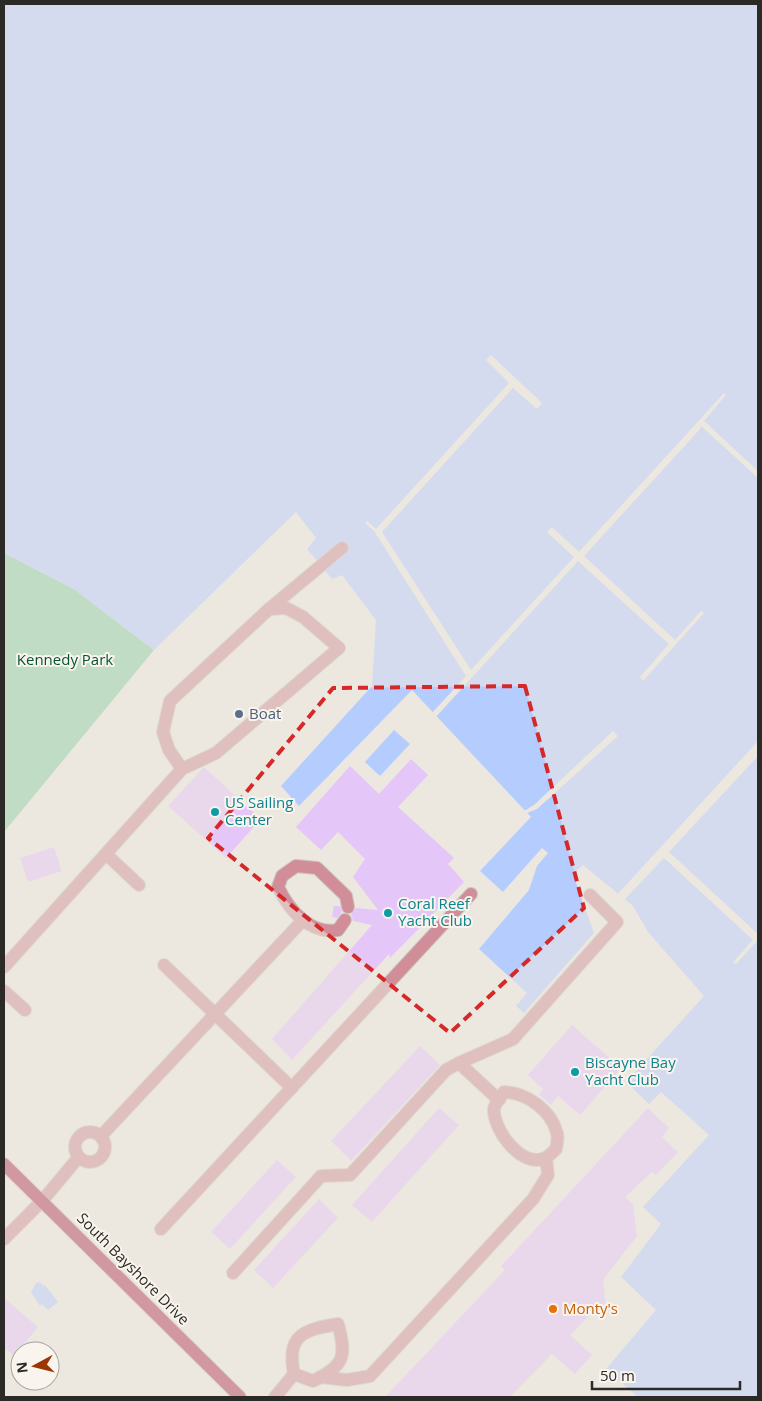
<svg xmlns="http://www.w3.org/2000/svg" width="762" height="1401" viewBox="0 0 762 1401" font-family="'Open Sans',sans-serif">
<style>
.green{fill:#8ccea5}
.water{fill:#b5ccfe}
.pier{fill:#ece8e0}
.building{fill:#e5c6f8}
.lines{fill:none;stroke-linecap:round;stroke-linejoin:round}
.minor-casing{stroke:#c9c6bf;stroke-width:14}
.major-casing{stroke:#c9c6bf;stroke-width:14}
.minor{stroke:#d18e98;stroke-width:12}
.major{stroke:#b03856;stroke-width:12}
.marked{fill:none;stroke:#d62828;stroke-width:4;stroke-dasharray:10 6;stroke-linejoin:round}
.service-dot{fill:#5c6f8a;stroke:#f9f5ee;stroke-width:2}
.culture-dot{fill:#0f9aa8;stroke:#f9f5ee;stroke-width:2}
.food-dot{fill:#e8710a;stroke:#f9f5ee;stroke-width:2}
.labels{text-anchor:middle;stroke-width:4;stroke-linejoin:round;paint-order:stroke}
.park-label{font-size:15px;fill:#045430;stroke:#f9f5ee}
.service-label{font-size:15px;fill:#4e5e75;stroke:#f9f5ee;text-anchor:start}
.culture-label{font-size:15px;fill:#0d838f;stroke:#f9f5ee;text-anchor:start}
.street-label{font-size:15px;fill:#2b2a27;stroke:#f9f5ee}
.food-label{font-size:15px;fill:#c56008;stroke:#f9f5ee;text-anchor:start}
</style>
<rect width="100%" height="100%" fill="#ece8e0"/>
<!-- green -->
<path class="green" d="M 4,553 L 74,589 L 154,650 L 4,832 Z"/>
<!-- water -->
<g class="water">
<path d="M 4,4 L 758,4 L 758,1397 L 638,1397 L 606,1369 L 656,1310 L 621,1277 L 661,1224 L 643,1207 L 709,1135 L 661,1092 L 649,1104 L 626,1082 L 704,996 L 648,932 L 633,906 L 583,865 L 573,874 L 594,933 L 524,1013 L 516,1006 L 527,993 L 479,949 L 529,890 L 537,866 L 548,853 L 542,848 L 503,892 L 480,871 L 531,817 L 412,690 L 299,806 L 281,786 L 372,686 L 376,620 L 342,575 L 332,579 L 307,549 L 316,538 L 296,512 L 154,650 L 74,589 L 4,553 Z"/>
<path d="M 394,730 L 410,744 L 380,776 L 365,762 Z"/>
<path d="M 40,1282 L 43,1286 L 45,1285 L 58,1302 L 48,1310 L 42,1304 L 40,1306 L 31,1292 L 36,1283 Z"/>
</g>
<!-- pier -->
<g class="pier">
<path d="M 491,355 L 542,403 L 537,409 L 513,388 L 382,532 L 471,670 L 574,557 L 547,532 L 552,527 L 579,552 L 724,393 L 726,395 L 704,421 L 758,471 L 758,478 L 700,425 L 701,428 L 584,556 L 675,640 L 701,611 L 704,613 L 643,681 L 640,677 L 669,644 L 578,561 L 435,718 L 431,714 L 466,676 L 374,531 L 365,523 L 367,521 L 376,529 L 509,383 L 486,360 Z"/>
<path d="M 613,731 L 618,736 L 537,809 L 525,814 L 524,811 L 534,805 Z"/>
<path d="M 758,741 L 758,756 L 669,852 L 758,934 L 758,940 L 736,964 L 733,962 L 753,940 L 664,858 L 623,901 L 615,897 Z"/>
</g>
<!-- building -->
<g class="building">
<path d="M 411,759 L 428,775 L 398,807 L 454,858 L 448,864 L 464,882 L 390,958 L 389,954 L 292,1060 L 272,1039 L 372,925 L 353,921 L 351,914 L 356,908 L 378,910 L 353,877 L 365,859 L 338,832 L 321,850 L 296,827 L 350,766 L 379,794 Z"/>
<path d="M 204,767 L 261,819 L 226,858 L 168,806 Z"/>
<path d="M 54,847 L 62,871 L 28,882 L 20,858 Z"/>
<path d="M 334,906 L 340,906 L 342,912 L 337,918 L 332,917 Z"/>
<path d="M 572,1025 L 621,1068 L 580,1115 L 558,1096 L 551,1105 L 539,1094 L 543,1089 L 528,1075 Z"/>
<path d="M 420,1046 L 440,1065 L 351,1161 L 331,1141 Z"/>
<path d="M 439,1108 L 459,1125 L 372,1222 L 352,1205 Z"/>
<path d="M 648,1108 L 669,1128 L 662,1137 L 678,1152 L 656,1175 L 652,1172 L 625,1197 L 633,1204 L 637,1236 L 603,1280 L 606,1308 L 595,1310 L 570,1335 L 592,1355 L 575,1374 L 552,1354 L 510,1397 L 385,1397 L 505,1270 L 501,1266 Z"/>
<path d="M 277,1160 L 296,1177 L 230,1249 L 211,1232 Z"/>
<path d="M 319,1199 L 338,1218 L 273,1288 L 254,1270 Z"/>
<path d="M 4,1298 L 38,1327 L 14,1356 L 4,1348 Z"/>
</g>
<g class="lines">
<!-- minor casing -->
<g class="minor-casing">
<g id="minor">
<path d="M 269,609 L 342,548"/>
<path d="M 106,854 L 139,885"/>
<path d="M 345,920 L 338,930 C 310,935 289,910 278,887 L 282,876 L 296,866 L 317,868 L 346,896 L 348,907"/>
<path d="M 164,965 L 292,1088"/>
<path d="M 4,967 L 182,769 L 216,753 L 339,648 L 303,617 L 286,608 L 269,609 L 170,701 L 163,732 L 169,750 L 182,769"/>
<path d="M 4,991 L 25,1010"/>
<path d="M 459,1063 L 513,1039 L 617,922 L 590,895"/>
<path d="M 504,1092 C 527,1093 551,1110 557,1133 C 558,1138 557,1145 556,1149 C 553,1152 550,1155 547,1157 C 523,1171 493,1130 494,1109 C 495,1103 501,1097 504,1092 Z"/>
<circle cx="90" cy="1147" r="15"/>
<path d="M 101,1136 L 303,920"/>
<path d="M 161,1229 L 471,894"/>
<path d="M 4,1239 L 42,1201 L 78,1158"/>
<path d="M 233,1273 L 321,1176 L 350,1175 L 446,1070 L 459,1063 L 499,1100"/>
<path d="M 338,1324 C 347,1357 344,1366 313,1381 L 294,1374 C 286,1335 303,1330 338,1324 Z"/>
<path d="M 320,1377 L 347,1380 L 370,1376 L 533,1199 L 548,1175 L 546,1158"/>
<path d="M 275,1397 L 294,1374"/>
</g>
</g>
<!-- major casing -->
<g class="major-casing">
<path id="major" d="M 4,1164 L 240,1397"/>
</g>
<!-- minor -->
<use href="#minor" class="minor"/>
<!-- major -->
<use href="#major" class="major"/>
</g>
<!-- marked area -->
<path d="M0 0H762V1401H0ZM 525,686 L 584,908 L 450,1033 L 208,838 L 333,688 Z" fill="#ece8e0" fill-opacity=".55" fill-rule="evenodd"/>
<path class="marked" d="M 525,686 L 584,908 L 450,1033 L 208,838 L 333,688 Z"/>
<!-- markers -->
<circle class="service-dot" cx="239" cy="714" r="5"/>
<g class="culture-dot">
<circle cx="215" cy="812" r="5"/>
<circle cx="388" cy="913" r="5"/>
<circle cx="575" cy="1072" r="5"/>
</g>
<circle class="food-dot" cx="553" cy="1309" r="5"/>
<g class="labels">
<!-- park labels -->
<g class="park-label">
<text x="65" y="665">Kennedy Park</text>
</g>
<!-- service labels -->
<g class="service-label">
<text x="249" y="719">Boat</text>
</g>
<!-- culture labels -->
<g class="culture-label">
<text x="225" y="808">US Sailing<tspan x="225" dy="17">Center</tspan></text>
<text x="398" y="909">Coral Reef<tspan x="398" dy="17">Yacht Club</tspan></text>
<text x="585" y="1068">Biscayne Bay<tspan x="585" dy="17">Yacht Club</tspan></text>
</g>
<!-- street labels -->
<g class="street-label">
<text transform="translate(133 1269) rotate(45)" y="5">South Bayshore Drive</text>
</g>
<!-- food labels -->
<g class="food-label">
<text x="563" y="1314">Monty's</text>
</g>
</g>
<!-- border -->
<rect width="762" height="1401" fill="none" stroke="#2b2a27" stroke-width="10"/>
<!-- north arrow -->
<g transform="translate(35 1366) rotate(263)"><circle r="24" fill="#f9f5ee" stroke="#a7a49e"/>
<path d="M0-4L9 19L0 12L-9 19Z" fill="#9a3600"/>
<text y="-8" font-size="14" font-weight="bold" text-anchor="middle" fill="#2b2a27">N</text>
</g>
<!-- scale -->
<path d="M592 1381v8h148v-8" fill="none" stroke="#2b2a27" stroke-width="2.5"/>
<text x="600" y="1381" font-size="15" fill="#2b2a27" stroke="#f9f5ee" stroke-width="4" paint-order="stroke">50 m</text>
</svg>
